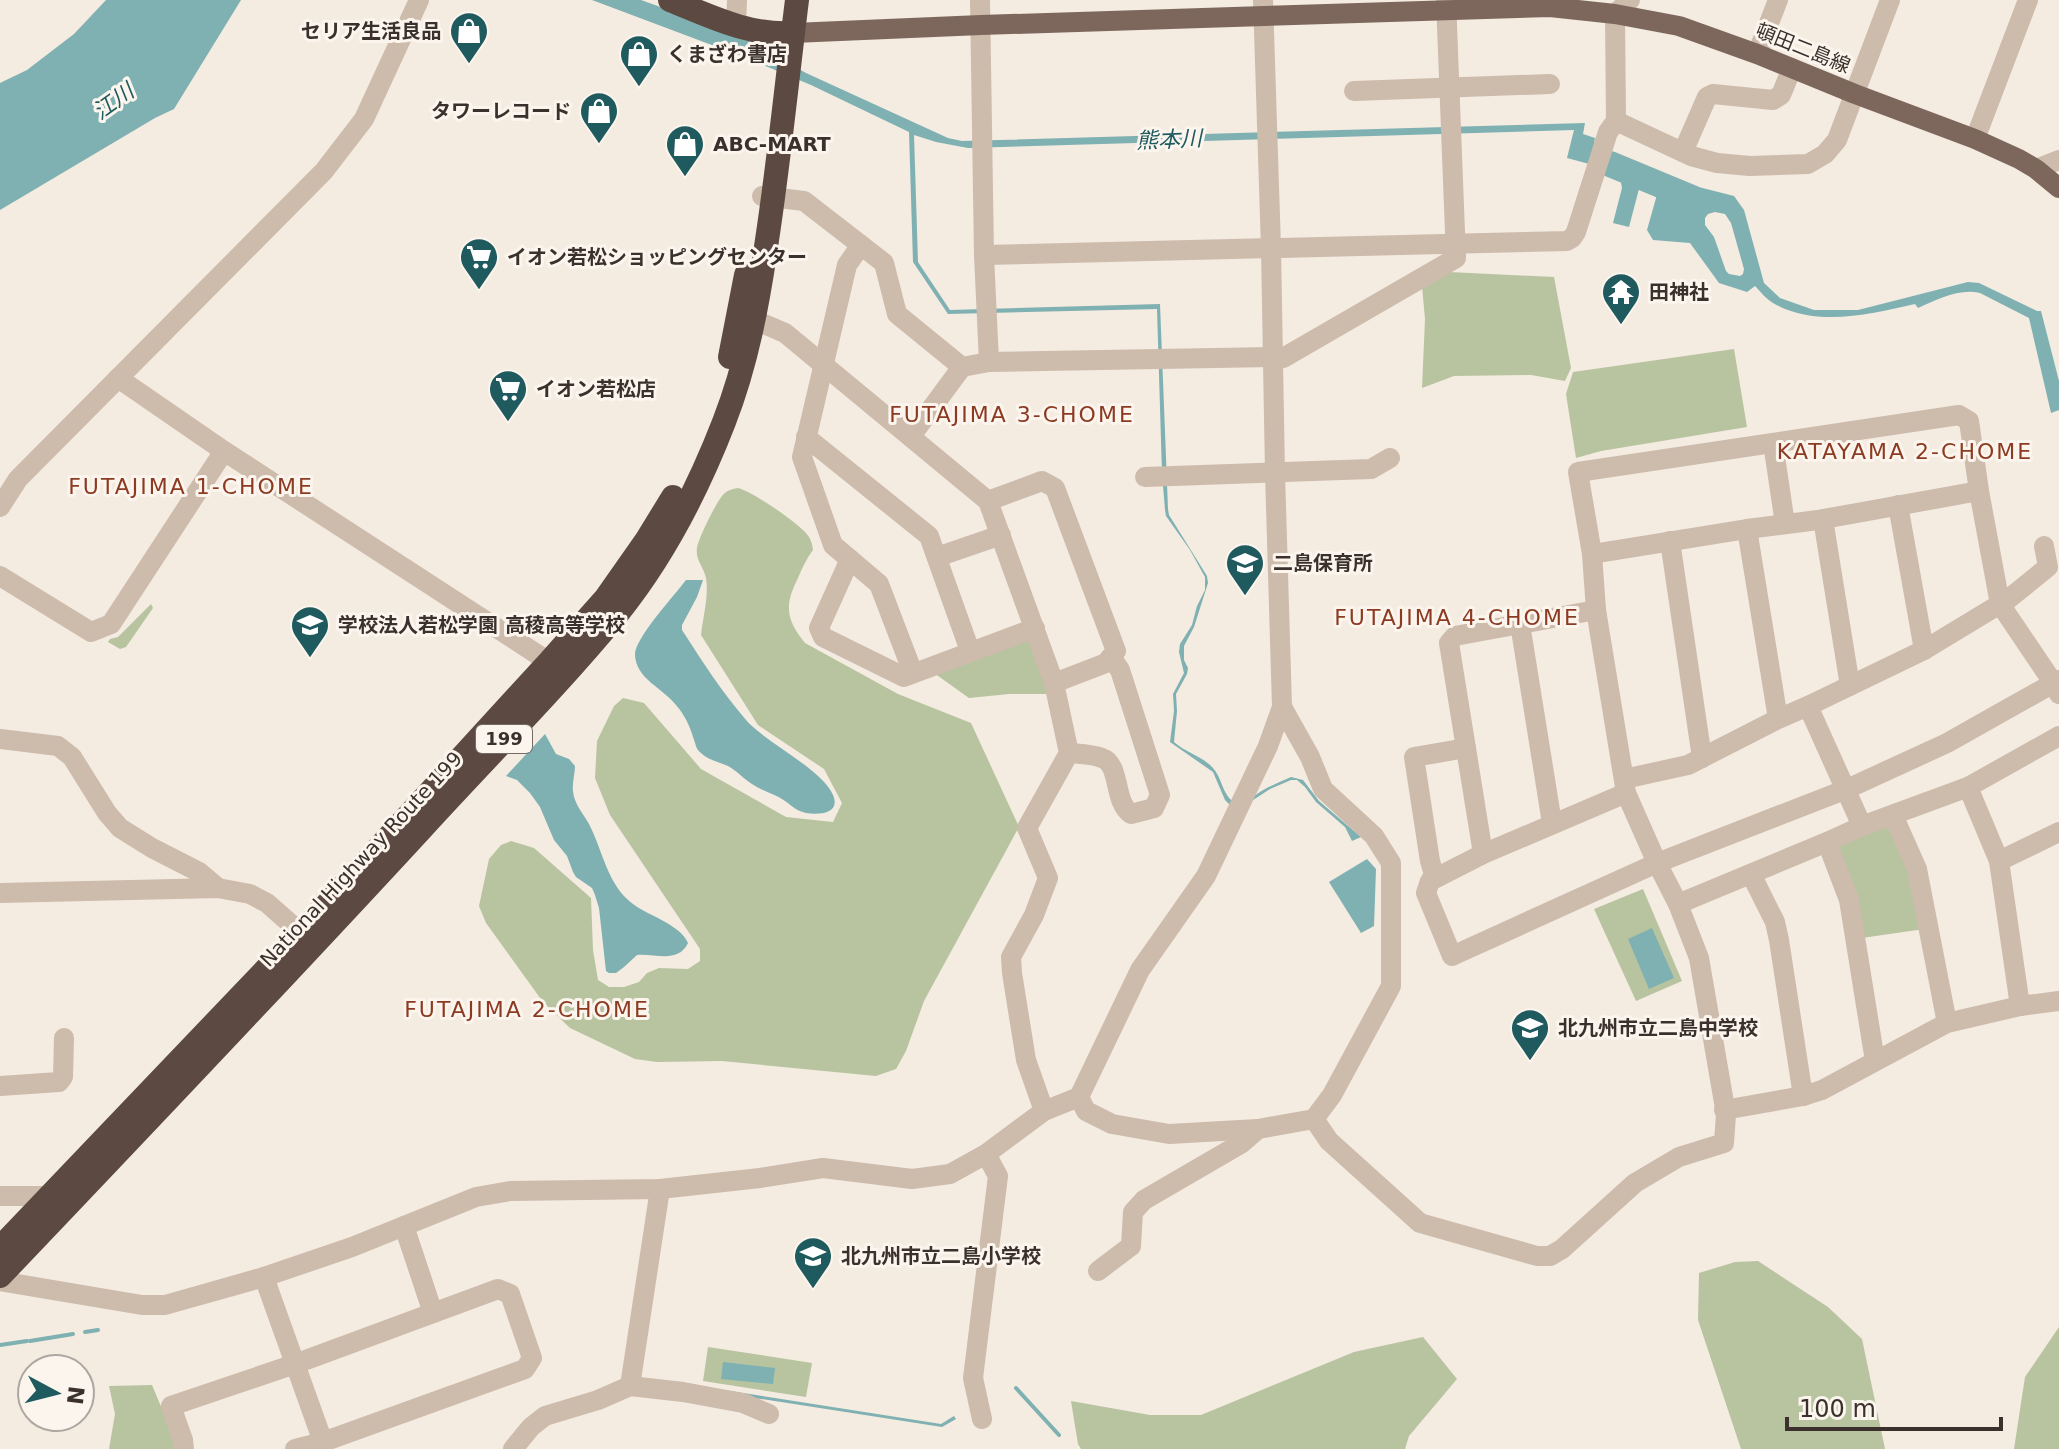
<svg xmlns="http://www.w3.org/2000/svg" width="2059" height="1449" viewBox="0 0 2059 1449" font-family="'DejaVu Sans','Noto Sans JP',sans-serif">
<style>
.green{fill:#b8c4a0}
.water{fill:#7fb0b2;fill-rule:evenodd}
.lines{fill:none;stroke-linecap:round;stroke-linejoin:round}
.stream{stroke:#7fb0b2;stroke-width:4}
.river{stroke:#7fb0b2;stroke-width:26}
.minor{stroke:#cdbbac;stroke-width:20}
.major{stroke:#7d675c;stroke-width:20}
.highway{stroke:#5c4a42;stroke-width:24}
.labels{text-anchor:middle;stroke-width:6;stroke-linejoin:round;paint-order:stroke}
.shield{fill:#fbf5ee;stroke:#756b66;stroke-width:2}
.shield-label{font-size:18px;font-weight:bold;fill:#3b302b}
.poi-label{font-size:20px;font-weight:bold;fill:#3b302b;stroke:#fbf5ee;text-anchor:start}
.street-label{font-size:20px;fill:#3b302b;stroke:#fbf5ee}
.water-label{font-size:22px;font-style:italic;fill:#1f5a5e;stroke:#fbf5ee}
.neighbourhood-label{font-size:22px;letter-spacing:2px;fill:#8c3b22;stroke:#fbf5ee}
</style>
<rect width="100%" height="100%" fill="#f4ebe1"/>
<!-- green -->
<g class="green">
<path d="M 1449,272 L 1554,277 L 1571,368 L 1565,381 L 1531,375 L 1454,376 L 1422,388 L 1425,319 L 1422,286 Z"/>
<path d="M 1734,349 L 1747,427 L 1601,451 L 1576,458 L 1566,394 L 1573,372 Z"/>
<path d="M 738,488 C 755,493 792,519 805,532 C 810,537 812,542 813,550 C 807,558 802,568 798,578 C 784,606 786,619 805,643 L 898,694 L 971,723 L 1019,827 L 924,1001 L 906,1051 L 896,1069 L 876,1076 L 722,1061 L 657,1062 L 635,1059 L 570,1028 L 543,1002 L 486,923 L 479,906 L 489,859 L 501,845 L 511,841 L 534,848 L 591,898 L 593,950 L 598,980 L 609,987 L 624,987 L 639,982 L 647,973 L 659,968 L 688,969 L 700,961 L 700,949 L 610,815 L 595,778 L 597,741 L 614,706 L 623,698 L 644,703 L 701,769 L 786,817 L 833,822 L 842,803 L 824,769 L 758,725 L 701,635 C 703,616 709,596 706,578 C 704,567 695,560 697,548 C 699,537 715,505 722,496 C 726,491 731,489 738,488 Z"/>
<path d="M 151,604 L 153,608 L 126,647 L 120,649 L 108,642 L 110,639 L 118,637 Z"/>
<path d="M 1025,640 L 1032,642 L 1050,694 L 1009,694 L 969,698 L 934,673 Z"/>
<path d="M 1886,826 L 1896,830 L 1924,929 L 1862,938 L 1839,845 Z"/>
<path d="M 1643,889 L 1682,981 L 1636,1001 L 1594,909 Z"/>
<path d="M 1758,1261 L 1828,1307 L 1862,1339 L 1885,1449 L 1741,1449 L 1698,1320 L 1699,1273 L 1735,1262 Z"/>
<path d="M 2059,1327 L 2059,1449 L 2014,1449 L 2025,1377 Z"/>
<path d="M 1423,1337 L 1457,1379 L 1409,1436 L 1405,1449 L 1081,1449 L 1078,1444 L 1071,1401 L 1150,1415 L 1201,1415 L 1354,1352 Z"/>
<path d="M 708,1347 L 812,1363 L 806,1397 L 703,1381 Z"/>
<path d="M 152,1385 L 175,1440 L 176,1449 L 109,1449 L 115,1414 L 109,1386 Z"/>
</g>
<!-- water -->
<g class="water">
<path d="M 106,0 L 241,0 L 174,109 L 155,118 L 0,210 L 0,83 L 27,70 L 74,34 Z"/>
<path d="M 592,0 L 641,0 L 736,34 L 806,73 L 948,138 L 962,141 L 1585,123 L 1583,134 L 1595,138 L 1594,144 L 1597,153 L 1645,166 L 1629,227 L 1613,223 L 1622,188 L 1619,172 L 1567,158 L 1574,130 L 968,148 L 936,142 L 914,135 L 918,262 L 950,310 L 1160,304 L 1168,509 L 1169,515 L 1207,576 L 1208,583 L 1194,627 L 1184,646 L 1184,660 L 1188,668 L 1187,674 L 1176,694 L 1177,711 L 1174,742 C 1185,752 1202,756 1213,768 C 1222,778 1222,793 1233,802 L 1230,805 L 1225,800 L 1213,772 L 1170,742 L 1174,711 L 1173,694 L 1184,673 L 1179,652 L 1180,644 L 1192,625 L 1197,606 L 1205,590 L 1205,577 L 1190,550 L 1166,516 L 1165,510 L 1162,473 L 1157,309 L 948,314 L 913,262 L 909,132 L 811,85 L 749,59 Z"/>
<path d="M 1667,179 L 1734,196 L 1744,210 L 1764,283 L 1780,298 L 1814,310 L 1858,310 L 1968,282 L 1979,283 L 2037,311 L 2041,311 L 2059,381 L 2059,410 L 2051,413 L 2029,318 L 1980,293 C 1959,288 1937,300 1918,308 L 1915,304 C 1870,314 1817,328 1773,303 C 1766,299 1760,291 1755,286 L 1747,292 L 1719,283 L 1690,243 L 1653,240 L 1647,230 L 1660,184 ZM 1715,212 L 1725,214 L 1731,223 L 1744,269 L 1743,274 L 1740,276 L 1729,274 L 1726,271 L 1714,237 L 1705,225 L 1705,218 L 1708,214 Z"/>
<path d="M 686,580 L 703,580 L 697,597 L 682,625 L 682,630 C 702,661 722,692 746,720 C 766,743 822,769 833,795 C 841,814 819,815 806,813 C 797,811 792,806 785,801 C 775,794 762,791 752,784 C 744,779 737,771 728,766 C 719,762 708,760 701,753 C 695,748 696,744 693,737 C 690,726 684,714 676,705 C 663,688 636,679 635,655 C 634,639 675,595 686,580 Z"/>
<path d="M 545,734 L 556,754 L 569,759 L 575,766 C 575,774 572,783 573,791 C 574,804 583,813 589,824 C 603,851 607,885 633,904 C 649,916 681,925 688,943 C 678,964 655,953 637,955 L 624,967 L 616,973 L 609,973 L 606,971 L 599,908 L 595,895 L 592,888 L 576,877 L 573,872 L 567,856 L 554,840 L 540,807 L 530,793 L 517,780 L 506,776 Z"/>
<path d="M 1291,777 L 1303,780 L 1319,801 L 1361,837 L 1352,841 L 1345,827 L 1316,802 L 1305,787 L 1297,780 L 1291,780 L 1270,789 L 1247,804 C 1256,791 1276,784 1291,777 Z"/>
<path d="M 1367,859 L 1376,869 L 1374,926 L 1361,933 L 1329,882 Z"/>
<path d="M 1652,928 L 1674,978 L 1649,989 L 1628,939 Z"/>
<path d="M 723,1362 L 775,1368 L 773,1384 L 721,1379 Z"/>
<path d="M 686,1384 L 941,1424 L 954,1416 L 956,1419 L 942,1427 L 684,1387 Z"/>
</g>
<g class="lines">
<!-- stream -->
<g class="stream">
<path d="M 85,1332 L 98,1330"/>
<path d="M 30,1341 L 73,1334"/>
<path d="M 0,1345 L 27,1341"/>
<path d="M 1016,1388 L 1059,1435"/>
</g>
<!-- river -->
<path class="river" d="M 1610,164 L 1692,198"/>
<!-- minor -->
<g class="minor">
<path d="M 980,0 L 984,255 L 989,362"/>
<path d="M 736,27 L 737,0"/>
<path d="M 1757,54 L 1778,0"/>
<path d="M 1354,91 L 1550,84"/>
<path d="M 1616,121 L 1691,156 L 1717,163 L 1750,166 L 1808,164 L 1825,154 L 1837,140 L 1890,0"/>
<path d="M 1975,139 L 2028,0"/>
<path d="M 1683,152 L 1707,97 L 1713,94 L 1773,100 L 1781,95 L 1792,68"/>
<path d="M 2036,169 L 2059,160"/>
<path d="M 762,196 L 804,201 L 884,263 L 897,314 L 962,367 L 989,362 L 1273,357 L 1283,358 L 1456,258 L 1446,0"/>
<path d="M 861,245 L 847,265 L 802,457 L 833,545 L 879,584 L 913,673"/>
<path d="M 984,255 L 1567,241 L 1572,238 L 1576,232 L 1608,132 L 1616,121 L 1615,14 L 1630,0"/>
<path d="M 755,320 L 785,333 L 988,501 L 1054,683 L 1069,753 L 1027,828 L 1048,878 L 1034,915 L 1011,957 L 1012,973 L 1026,1060 L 1044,1111"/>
<path d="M 118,378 L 224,451 L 549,662 L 559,674"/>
<path d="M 911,436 L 962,367"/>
<path d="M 806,437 L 929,536 L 970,651"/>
<path d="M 1773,443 L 1785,524"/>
<path d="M 1145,477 L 1371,469 L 1390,458"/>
<path d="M 988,501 L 1042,481 L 1055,488 L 1116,651 L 1106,663 L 1054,683"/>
<path d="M 1898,505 L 1924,650"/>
<path d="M 0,507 L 18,479 L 324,171 L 364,119 L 419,0"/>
<path d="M 1823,519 L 1850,686"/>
<path d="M 1747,529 L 1778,719"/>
<path d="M 1670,541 L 1702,758"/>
<path d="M 1592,554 L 1747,529 L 1818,520 L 1979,491"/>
<path d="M 937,557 L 1001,535"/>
<path d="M 850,559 L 819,628 L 823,637 L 904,677 L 1035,628"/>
<path d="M 0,576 L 91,632 L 111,624 L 224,451"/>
<path d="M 2001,605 L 2048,567 L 2044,546"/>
<path d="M 1520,624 L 1552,823"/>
<path d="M 1808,706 L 1862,826"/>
<path d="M 0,739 L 58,746 L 72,757 L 107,813 L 120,828 L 152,848 L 199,872 L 218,888"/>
<path d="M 1069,753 C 1079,754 1091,754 1102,758 C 1121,764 1113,802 1131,814 L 1154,808 L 1160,795 L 1120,670 L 1111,657"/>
<path d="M 1624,779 L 1688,765 L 1778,719 L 1808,706 L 1924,650 L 2000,604"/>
<path d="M 1968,787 L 1999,861 L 2020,1006"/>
<path d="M 1626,793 L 1483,854 L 1430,881 L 1426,893 L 1452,956 L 1657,863 L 1847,789 L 1947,743 L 2059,680"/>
<path d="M 1893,815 L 1917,869 L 1947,1023"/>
<path d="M 1827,842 L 1849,900 L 1875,1061"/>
<path d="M 1483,854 L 1449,643 L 1455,636 L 1596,610"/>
<path d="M 1999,861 L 2059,832"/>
<path d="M 1751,874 L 1775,922 L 1779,940 L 1803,1096"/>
<path d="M 1435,878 L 1430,861 L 1414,757 L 1466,748"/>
<path d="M 0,893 L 218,888 L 250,894 L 267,903 L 301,933"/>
<path d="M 1678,904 L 1827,842 L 1862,826 L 1968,787 L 2059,736"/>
<path d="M 0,1086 L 59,1082 L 63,1077 L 64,1038"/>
<path d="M 1079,1097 L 1086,1111 L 1112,1124 L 1169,1134 L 1258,1129 L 1314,1119 L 1332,1095 L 1391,986 L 1391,863 L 1374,836 L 1323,789 L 1310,757 L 1282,707"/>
<path d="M 1724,1110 L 1803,1096 L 1822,1090 L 1947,1023 L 2020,1006 L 2059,1001"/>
<path d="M 1314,1119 L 1329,1141 L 1420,1223 L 1537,1256 L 1550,1256 L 1562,1249 L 1635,1183 L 1679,1157 L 1724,1143 L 1726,1114 L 1699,958 L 1678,904 L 1657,863 L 1626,793 L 1596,610 L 1592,554 L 1578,472 L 1959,415 L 1969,421 L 1979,491 L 2000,604 L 2054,684 L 2059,694"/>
<path d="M 0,1196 L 50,1196"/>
<path d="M 404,1226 L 433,1313"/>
<path d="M 1098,1271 L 1131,1246 L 1133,1212 L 1144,1200 L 1242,1143 L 1258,1129"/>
<path d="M 264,1277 L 323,1442 L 321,1449"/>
<path d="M 0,1281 L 142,1305 L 165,1305 L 264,1277 L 352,1247 L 476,1197 L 510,1191 L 660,1189 L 760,1178 L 823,1168 L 912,1179 L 950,1174 L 986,1154 L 1044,1111 L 1079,1097 L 1140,970 L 1206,876 L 1268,746 L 1282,707 L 1275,473 L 1271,248 L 1263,0"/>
<path d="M 630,1386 L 660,1189"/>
<path d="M 982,1419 L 973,1378 L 998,1176 L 986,1154"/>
<path d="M 184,1449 L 183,1440 L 171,1406 L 295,1364 L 498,1289 L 510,1294 L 532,1358 L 525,1369 L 323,1442 L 295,1449"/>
<path d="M 513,1449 L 531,1427 L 545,1416 L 598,1400 L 630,1386 L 683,1392 L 743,1403 L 769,1414"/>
</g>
<!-- major -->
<path class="major" d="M 793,33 L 981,25 L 1550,7 L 1615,14 L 1679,26 L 1757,54 L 1855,94 L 1975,139 L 2019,159 L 2036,169 L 2059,188"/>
<!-- highway -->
<g class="highway">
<path d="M 670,0 C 710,16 749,36 793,33"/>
<path d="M 730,357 L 746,275"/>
<path d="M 0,1248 L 301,933 L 549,662 L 606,598 L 646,541 L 673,497"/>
<path d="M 0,1276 C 142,1127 284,978 423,827 C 488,756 557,687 618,613 C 663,557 698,489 724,422 C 747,363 758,303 767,240 C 779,161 787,80 797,0"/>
</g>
</g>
<!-- icons -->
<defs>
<g id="shop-pin" transform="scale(2)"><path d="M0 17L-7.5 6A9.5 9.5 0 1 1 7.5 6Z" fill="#1f5a5e" stroke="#fbf5ee"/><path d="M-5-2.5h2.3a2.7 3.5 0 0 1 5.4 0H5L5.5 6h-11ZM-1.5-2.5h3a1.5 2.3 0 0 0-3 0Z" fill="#fff"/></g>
<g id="supermarket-pin" transform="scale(2)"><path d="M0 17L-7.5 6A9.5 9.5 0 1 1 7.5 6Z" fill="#1f5a5e" stroke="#fbf5ee"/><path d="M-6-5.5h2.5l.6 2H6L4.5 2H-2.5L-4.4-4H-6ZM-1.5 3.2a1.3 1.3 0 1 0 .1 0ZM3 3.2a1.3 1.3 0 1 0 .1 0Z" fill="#fff"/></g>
<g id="temple-pin" transform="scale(2)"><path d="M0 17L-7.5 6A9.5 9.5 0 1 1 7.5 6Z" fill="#1f5a5e" stroke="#fbf5ee"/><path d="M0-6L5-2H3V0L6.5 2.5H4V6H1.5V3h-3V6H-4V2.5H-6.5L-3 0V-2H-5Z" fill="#fff"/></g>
<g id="school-pin" transform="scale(2)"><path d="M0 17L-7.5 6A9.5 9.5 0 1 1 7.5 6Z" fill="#1f5a5e" stroke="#fbf5ee"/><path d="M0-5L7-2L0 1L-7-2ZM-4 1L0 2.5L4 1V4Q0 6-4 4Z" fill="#fff"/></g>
</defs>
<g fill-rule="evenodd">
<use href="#shop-pin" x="469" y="31"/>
<use href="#shop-pin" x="639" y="54"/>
<use href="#shop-pin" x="599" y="111"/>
<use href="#shop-pin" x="685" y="144"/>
<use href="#supermarket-pin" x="479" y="257"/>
<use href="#temple-pin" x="1621" y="292"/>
<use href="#supermarket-pin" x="508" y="389"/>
<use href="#school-pin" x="1245" y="563"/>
<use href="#school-pin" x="310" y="625"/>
<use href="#school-pin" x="1530" y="1028"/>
<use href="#school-pin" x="813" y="1256"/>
</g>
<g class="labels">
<!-- shield labels -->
<rect class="shield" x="476" y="725" width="56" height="28" rx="6"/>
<g class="shield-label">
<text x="504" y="745">199</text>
</g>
<!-- poi labels -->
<g class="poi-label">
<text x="441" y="38" text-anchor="end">セリア生活良品</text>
<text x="667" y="61">くまざわ書店</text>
<text x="571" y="118" text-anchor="end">タワーレコード</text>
<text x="713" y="151">ABC-MART</text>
<text x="507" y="264">イオン若松ショッピングセンター</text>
<text x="1649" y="299">田神社</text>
<text x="536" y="396">イオン若松店</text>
<text x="1273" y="570">二島保育所</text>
<text x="338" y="632">学校法人若松学園 高稜高等学校</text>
<text x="1558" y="1035">北九州市立二島中学校</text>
<text x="841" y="1263">北九州市立二島小学校</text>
</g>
<!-- street labels -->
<g class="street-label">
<text transform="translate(1803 48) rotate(22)" y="7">頓田二島線</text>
<text transform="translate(361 859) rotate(-47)" y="7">National Highway Route 199</text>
</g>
<!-- water labels -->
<g class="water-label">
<text transform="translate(113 101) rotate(-36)" y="8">江川</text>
<text transform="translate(1169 139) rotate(-2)" y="8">熊本川</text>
</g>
<!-- neighbourhood labels -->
<g class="neighbourhood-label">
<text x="1012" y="422">FUTAJIMA 3-CHOME</text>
<text x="1905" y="459">KATAYAMA 2-CHOME</text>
<text x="191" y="494">FUTAJIMA 1-CHOME</text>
<text x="1457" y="625">FUTAJIMA 4-CHOME</text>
<text x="527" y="1017">FUTAJIMA 2-CHOME</text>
</g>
</g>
<!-- north arrow -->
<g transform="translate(56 1393) rotate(97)"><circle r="38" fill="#fbf5ee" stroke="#aea6a0" stroke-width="2"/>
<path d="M0-6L14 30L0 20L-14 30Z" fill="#1f5a5e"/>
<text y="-12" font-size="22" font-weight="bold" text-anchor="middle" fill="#3b302b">N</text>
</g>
<!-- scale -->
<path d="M1787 1417v12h214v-12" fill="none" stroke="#3b302b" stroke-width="4"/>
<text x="1799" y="1417" font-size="24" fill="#3b302b" stroke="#fbf5ee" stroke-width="6" paint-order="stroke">100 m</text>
</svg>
